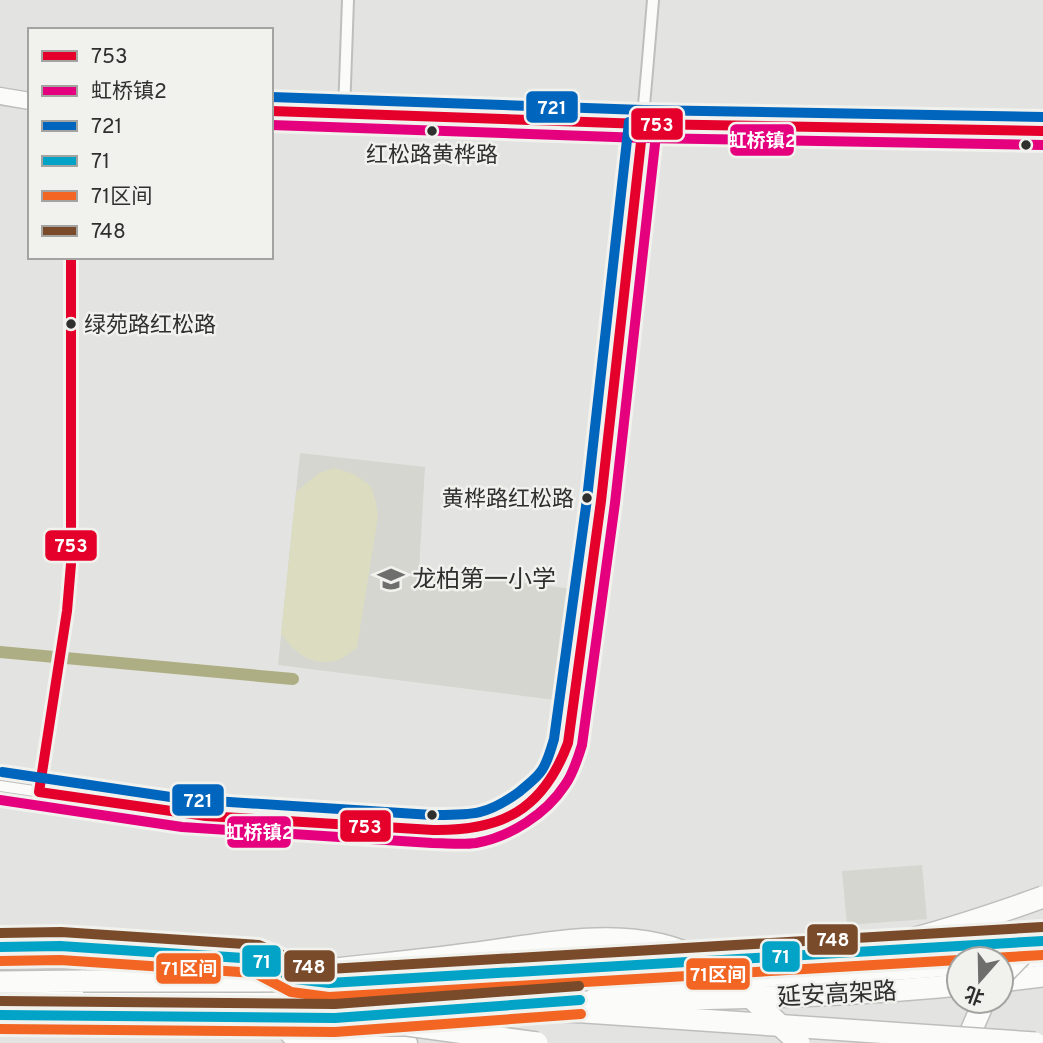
<svg xmlns="http://www.w3.org/2000/svg" width="1043" height="1043" viewBox="0 0 1043 1043" font-family="Overpass,'Noto Sans SC',sans-serif">
<style>
.built{fill:#d5d6cf}
.green{fill:#dcdcc1}
.lines{fill:none;stroke-linecap:round;stroke-linejoin:round}
.canal{stroke:#aeae84;stroke-width:12}
.street-casing{stroke:#bebebd;stroke-width:14}
.secondary-casing{stroke:#bebebd;stroke-width:19}
.primary-casing{stroke:#bebebd;stroke-width:21}
.highway-casing{stroke:#bebebd;stroke-width:24}
.street{stroke:#fbfbfa;stroke-width:10}
.secondary{stroke:#fbfbfa;stroke-width:16}
.primary{stroke:#fbfbfa;stroke-width:18}
.highway{stroke:#fbfbfa;stroke-width:21}
.highway-bridge-casing{stroke:#bebebd;stroke-width:24;stroke-linecap:butt}
.highway-bridge{stroke:#fbfbfa;stroke-width:21}
.bus-1-casing{stroke:#f1f1ed;stroke-width:16}
.bus-2-casing{stroke:#f1f1ed;stroke-width:16}
.bus-3-casing{stroke:#f1f1ed;stroke-width:16}
.bus-4-casing{stroke:#f1f1ed;stroke-width:16}
.bus-5-casing{stroke:#f1f1ed;stroke-width:16}
.bus-6-casing{stroke:#f1f1ed;stroke-width:16}
.bus-1{stroke:#e4002b;stroke-width:10}
.bus-2{stroke:#e5007d;stroke-width:10}
.bus-3{stroke:#0065bd;stroke-width:10}
.bus-4{stroke:#02a3c6;stroke-width:10}
.bus-5{stroke:#f26522;stroke-width:10}
.bus-6{stroke:#7a4b2a;stroke-width:10}
.bus-dot{fill:#2f2f2e;stroke:#f1f1ed;stroke-width:2.5}
.labels{text-anchor:middle;stroke-width:5;stroke-linejoin:round;paint-order:stroke}
.bus-label{font-size:22px;fill:#2f2f2e;stroke:#f1f1ed}
.poi-label{font-size:24px;fill:#2f2f2e;stroke:#f1f1ed;text-anchor:start}
.street-label{font-size:24px;fill:#2f2f2e;stroke:#f1f1ed}
.line-badge{stroke:#f1f1ed;stroke-width:2.5}
.badge-label{font-size:19px;text-anchor:middle;font-weight:bold;fill:#fff}
</style>
<rect width="100%" height="100%" fill="#e3e3e1"/>
<!-- built -->
<g class="built">
<path d="M 300,453 L 425,467 L 419,570 L 573,589 L 563,701 L 278,665 Z"/>
<path d="M 922,865 L 927,919 L 847,925 L 842,871 Z"/>
</g>
<!-- green -->
<path class="green" d="M 334,468 L 354,474 L 371,486 L 376,503 L 378,516 L 357,648 C 351,652 344,658 338,660 C 313,668 293,652 281,633 L 296,492 L 319,473 Z"/>
<g class="lines">
<!-- canal -->
<path class="canal" d="M 0,652 L 293,679"/>
<!-- street casing -->
<g class="street-casing">
<g id="street">
<path d="M 344,112 L 348,0"/>
<path d="M 0,786 L 183,813 L 432,829 C 446,829 461,830 475,828 C 506,824 539,802 555,775 C 571,748 572,717 576,688 C 580,656 585,625 589,594 C 616,396 637,198 653,0"/>
<path d="M 39,792 L 67,611 L 71,564 L 71,257"/>
</g>
</g>
<!-- secondary casing -->
<g class="secondary-casing">
<g id="secondary">
<path d="M 0,96 L 30,101"/>
<path d="M 271,111 L 643,124 L 1043,131"/>
</g>
</g>
<!-- primary casing -->
<g class="primary-casing">
<g id="primary">
<path d="M 0,947 L 91,948"/>
<path d="M 896,949 L 1043,941"/>
<path d="M 203,955 C 221,956 244,955 261,961 C 275,965 288,979 302,980"/>
<path d="M 540,971 L 795,955"/>
<path d="M 545,1003 L 605,998"/>
<path d="M 290,1035 L 360,1036 L 408,1043"/>
</g>
</g>
<!-- highway casing -->
<g class="highway-casing">
<g id="highway">
<path d="M 0,958 L 214,956"/>
<path d="M 1001,960 L 1043,955"/>
<path d="M 1001,981 L 1043,976"/>
<path d="M 0,982 L 83,981"/>
<path d="M 0,1003 L 315,1000"/>
<path d="M 966,1043 L 984,1001"/>
</g>
</g>
<!-- street -->
<use href="#street" class="street"/>
<!-- secondary -->
<use href="#secondary" class="secondary"/>
<!-- primary -->
<use href="#primary" class="primary"/>
<!-- highway -->
<use href="#highway" class="highway"/>
<!-- highway-bridge casing -->
<g class="highway-bridge-casing">
<g id="highway-bridge">
<path d="M 778,965 C 869,955 957,928 1043,897"/>
<path d="M 336,969 C 381,964 425,960 469,954 C 543,945 632,922 701,960 C 736,979 769,1016 799,1043"/>
<path d="M 1001,976 L 1043,933"/>
<path d="M 83,981 C 219,981 356,981 492,980 C 648,980 804,979 959,964"/>
<path d="M 315,1000 L 585,1012 L 1035,1043"/>
<path d="M 593,1000 C 716,999 837,997 959,985"/>
<path d="M 0,1021 L 80,1024 L 407,1025 L 537,1043"/>
</g>
</g>
<!-- highway-bridge -->
<use href="#highway-bridge" class="highway-bridge"/>
<!-- bus-1 casing -->
<g class="bus-1-casing">
<g id="bus-1">
<path d="M 271,111 L 643,124 L 1043,131"/>
<path d="M 71,257 L 71,564 L 67,611 L 39,792 L 206,816 L 433,830 C 502,831 543,810 568,743 L 601,501 L 643,124"/>
</g>
</g>
<!-- bus-2 casing -->
<g class="bus-2-casing">
<g id="bus-2">
<path d="M 271,125 L 643,138 L 1043,145"/>
<path d="M 0,800 L 182,827 L 432,843 C 446,843 462,845 476,843 C 510,837 546,814 565,785 C 573,774 578,758 582,745 L 615,503 L 657,126"/>
</g>
</g>
<!-- bus-3 casing -->
<g class="bus-3-casing">
<g id="bus-3">
<path d="M 271,97 L 643,110 L 1043,117"/>
<path d="M 2,772 L 184,799 L 432,815 C 472,815 486,816 519,792 C 527,785 536,779 542,770 C 548,761 551,749 554,739 L 587,499 L 629,122"/>
</g>
</g>
<!-- bus-4 casing -->
<g class="bus-4-casing">
<g id="bus-4">
<path d="M 0,947 L 60,946 L 258,959 L 295,979 L 329,983 L 1043,941"/>
<path d="M 0,1015 L 335,1018 L 580,1000"/>
</g>
</g>
<!-- bus-5 casing -->
<g class="bus-5-casing">
<g id="bus-5">
<path d="M 975,959 L 1043,955"/>
<path d="M 0,961 L 60,960 L 255,973 L 291,992 L 329,997 L 959,960"/>
<path d="M 0,1029 L 335,1032 L 581,1014"/>
</g>
</g>
<!-- bus-6 casing -->
<g class="bus-6-casing">
<g id="bus-6">
<path d="M 0,933 L 61,932 L 259,945 L 285,956 L 300,965 L 329,969 L 1042,927"/>
<path d="M 0,1001 L 335,1004 L 579,986"/>
</g>
</g>
<!-- bus-1 -->
<use href="#bus-1" class="bus-1"/>
<!-- bus-2 -->
<use href="#bus-2" class="bus-2"/>
<!-- bus-3 -->
<use href="#bus-3" class="bus-3"/>
<!-- bus-4 -->
<use href="#bus-4" class="bus-4"/>
<!-- bus-5 -->
<use href="#bus-5" class="bus-5"/>
<!-- bus-6 -->
<use href="#bus-6" class="bus-6"/>
</g>
<!-- icons -->
<defs>
<g id="school-bare" transform="scale(2.1)"><path d="M0-5L7-2L0 1L-7-2ZM-4 1L0 2.5L4 1V4Q0 6-4 4Z" fill="#6e6e6d" stroke="#f1f1ed" stroke-width="2.5" paint-order="stroke"/></g>
</defs>
<g fill-rule="evenodd">
<use href="#school-bare" x="391" y="579"/>
</g>
<!-- markers -->
<g class="bus-dot">
<circle cx="432" cy="131" r="6"/>
<circle cx="1026" cy="145" r="6"/>
<circle cx="71" cy="324" r="6"/>
<circle cx="587" cy="498" r="6"/>
<circle cx="432" cy="815" r="6"/>
</g>
<g class="labels">
<!-- bus labels -->
<g class="bus-label">
<text x="432" y="162">红松路黄桦路</text>
<text x="84" y="332" text-anchor="start">绿苑路红松路</text>
<text x="574" y="506" text-anchor="end">黄桦路红松路</text>
</g>
<!-- poi labels -->
<g class="poi-label">
<text x="412" y="587">龙柏第一小学</text>
</g>
<!-- street labels -->
<g class="street-label">
<text transform="translate(837 994) rotate(-3)" y="8">延安高架路</text>
</g>
</g>
<g class="line-badge">
<rect x="525" y="90" width="54" height="34" rx="7" fill="#0065bd"/>
<rect x="630" y="107" width="54" height="34" rx="7" fill="#e4002b"/>
<rect x="729" y="123" width="66" height="34" rx="7" fill="#e5007d"/>
<rect x="44" y="529" width="54" height="33" rx="7" fill="#e4002b"/>
<rect x="171" y="783" width="54" height="34" rx="7" fill="#0065bd"/>
<rect x="339" y="809" width="53" height="34" rx="7" fill="#e4002b"/>
<rect x="226" y="815" width="66" height="34" rx="7" fill="#e5007d"/>
<rect x="806" y="923" width="53" height="33" rx="7" fill="#7a4b2a"/>
<rect x="761" y="940" width="40" height="33" rx="7" fill="#02a3c6"/>
<rect x="241" y="944" width="41" height="34" rx="7" fill="#02a3c6"/>
<rect x="283" y="949" width="53" height="34" rx="7" fill="#7a4b2a"/>
<rect x="155" y="952" width="67" height="33" rx="7" fill="#f26522"/>
<rect x="685" y="957" width="66" height="34" rx="7" fill="#f26522"/>
</g>
<g class="badge-label">
<text x="552" y="114">721</text>
<text x="657" y="131">753</text>
<text x="762" y="147">虹桥镇2</text>
<text x="71" y="552">753</text>
<text x="198" y="807">721</text>
<text x="365" y="833">753</text>
<text x="259" y="839">虹桥镇2</text>
<text x="833" y="946">748</text>
<text x="781" y="963">71</text>
<text x="262" y="968">71</text>
<text x="309" y="973">748</text>
<text x="189" y="975">71区间</text>
<text x="718" y="981">71区间</text>
</g>
<!-- legend -->
<rect x="28" y="28" width="245" height="231" fill="#f1f1ed" stroke="#a3a3a1" stroke-width="2"/>
<rect x="42" y="51" width="35" height="10" fill="#e4002b" stroke="#a3a3a1" stroke-width="2"/>
<text x="91" y="63" font-size="21" fill="#2f2f2e">753</text>
<rect x="42" y="86" width="35" height="10" fill="#e5007d" stroke="#a3a3a1" stroke-width="2"/>
<text x="91" y="98" font-size="21" fill="#2f2f2e">虹桥镇2</text>
<rect x="42" y="121" width="35" height="10" fill="#0065bd" stroke="#a3a3a1" stroke-width="2"/>
<text x="91" y="133" font-size="21" fill="#2f2f2e">721</text>
<rect x="42" y="156" width="35" height="10" fill="#02a3c6" stroke="#a3a3a1" stroke-width="2"/>
<text x="91" y="168" font-size="21" fill="#2f2f2e">71</text>
<rect x="42" y="191" width="35" height="10" fill="#f26522" stroke="#a3a3a1" stroke-width="2"/>
<text x="91" y="203" font-size="21" fill="#2f2f2e">71区间</text>
<rect x="42" y="226" width="35" height="10" fill="#7a4b2a" stroke="#a3a3a1" stroke-width="2"/>
<text x="91" y="238" font-size="21" fill="#2f2f2e">748</text>
<!-- north arrow -->
<g transform="translate(980 980) rotate(200)"><circle r="33" fill="#f1f1ed" stroke="#a3a3a1" stroke-width="2"/>
<path d="M0-5L12 26L0 18L-12 26Z" fill="#6e6e6d"/>
<text y="-10" font-size="19" font-weight="bold" text-anchor="middle" fill="#2f2f2e">北</text>
</g>
</svg>
